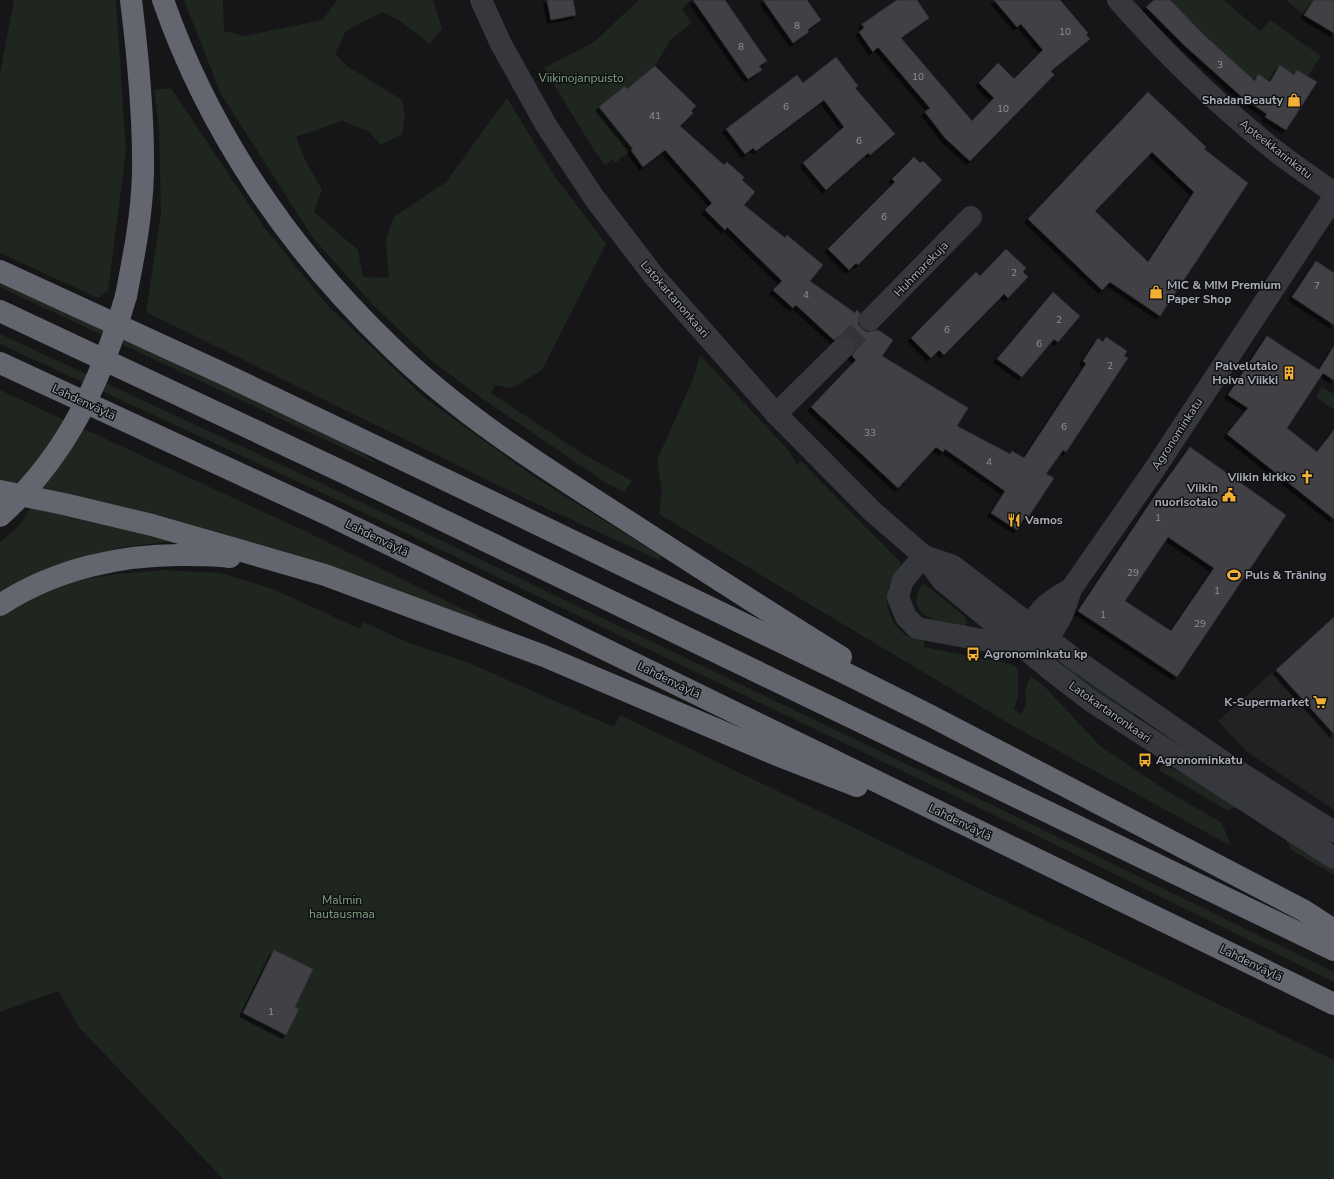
<svg xmlns="http://www.w3.org/2000/svg" width="1334" height="1179" viewBox="0 0 1334 1179" font-family="'Nunito Sans',sans-serif">
<style>
.built{fill:#222225}
.green{fill:#1e261f}
.building{fill:#404145;stroke:#303034;fill-rule:evenodd;filter:url(#shadow)}
.lines{fill:none;stroke-linecap:round;stroke-linejoin:round}
.minor-tunnel{stroke:#333438;stroke-width:22;stroke-dasharray:22 11;stroke-linecap:butt}
.minor{stroke:#37383d;stroke-width:22}
.highway{stroke:#63666e;stroke-width:22}
.highway-bridge{stroke:#63666e;stroke-width:22}
.labels{text-anchor:middle;stroke-width:3;stroke-linejoin:round;paint-order:stroke}
.number-label{font-size:10px;fill:#8e929b}
.park-label{font-size:12px;fill:#7fa381;stroke:#111113}
.poi-label{font-size:12px;font-weight:bold;fill:#a8adb8;stroke:#111113;text-anchor:end}
.street-label{font-size:12px;fill:#a8adb8;stroke:#111113}
</style>
<defs>
<filter id="shadow"><feDropShadow dx="-3.5" dy="3.5" stdDeviation="0" flood-color="#0009"/></filter>
</defs>
<rect width="100%" height="100%" fill="#161618"/>
<!-- built -->
<path class="built" d="M 1334,617 L 1334,810 L 1246,751 L 1218,721 Z"/>
<!-- green -->
<g class="green">
<path d="M 14,0 L 116,0 L 126,151 L 108,291 L 98,298 L 0,253 L 0,73 Z"/>
<path d="M 184,0 L 223,0 L 224,31 L 244,36 L 323,20 L 337,0 L 433,0 L 442,29 L 430,44 L 399,20 L 382,12 L 346,31 L 335,54 L 347,66 L 402,100 L 405,117 L 402,134 L 381,145 L 368,131 L 342,121 L 296,137 L 306,162 L 322,189 L 314,212 L 358,250 L 363,277 L 389,278 L 386,239 L 394,217 L 446,182 L 507,98 L 556,178 L 606,244 L 542,370 L 512,388 L 495,385 L 491,393 L 580,452 L 632,481 L 624,492 L 606,483 L 483,399 L 432,361 L 373,305 L 313,238 L 221,94 Z"/>
<path d="M 639,0 L 691,0 L 682,9 L 692,23 L 671,39 L 655,66 L 627,89 L 625,86 L 599,107 L 633,149 L 615,163 L 612,159 L 605,165 L 594,150 L 544,68 L 594,42 Z"/>
<path d="M 1170,0 L 1224,0 L 1260,31 L 1270,20 L 1321,56 L 1308,76 L 1298,70 L 1294,75 L 1280,66 L 1270,82 L 1258,74 L 1255,81 L 1205,36 L 1203,38 Z"/>
<path d="M 1286,0 L 1314,0 L 1304,15 Z"/>
<path d="M 171,88 L 264,227 L 327,305 L 426,399 L 533,476 L 661,556 L 659,560 L 522,497 L 146,312 L 161,213 L 159,126 L 154,90 Z"/>
<path d="M 0,278 L 327,429 L 379,465 L 0,287 Z"/>
<path d="M 0,334 L 338,491 L 1021,819 L 1334,972 L 1334,982 L 1015,825 L 335,499 L 0,344 Z"/>
<path d="M 700,355 L 790,452 L 797,465 L 801,461 L 901,563 L 888,588 L 887,601 L 888,609 L 894,624 L 905,635 L 925,641 L 924,647 L 1011,664 L 1018,669 L 1018,696 L 1014,709 L 1021,714 L 1026,706 L 1025,692 L 1030,676 L 1047,689 L 1100,746 L 1167,791 L 1222,823 L 1231,846 L 1015,727 L 659,514 L 662,491 L 657,460 L 694,377 Z"/>
<path d="M 1322,387 L 1334,394 L 1334,410 L 1316,397 Z"/>
<path d="M 0,390 L 64,420 L 40,457 L 15,487 L 0,484 Z"/>
<path d="M 82,428 L 307,532 L 503,629 L 488,628 L 38,490 Z"/>
<path d="M 31,507 L 175,541 L 123,547 L 62,563 L 0,595 L 0,542 L 19,526 Z"/>
<path d="M 163,570 L 220,573 L 273,589 L 360,629 L 364,622 L 409,643 L 467,662 L 614,727 L 620,715 L 1334,1060 L 1334,1179 L 223,1179 L 79,1027 L 58,991 L 0,1012 L 0,617 L 30,598 L 68,581 L 118,574 Z"/>
<path d="M 923,583 L 963,615 L 967,620 L 966,627 C 942,622 900,617 923,583 Z"/>
<path d="M 1069,661 L 1137,711 L 1133,716 L 1061,671 Z"/>
<path d="M 1162,764 L 1194,778 L 1239,805 L 1228,811 L 1159,770 Z"/>
<path d="M 1282,832 L 1334,865 L 1334,875 L 1291,850 Z"/>
</g>
<!-- building -->
<g class="building">
<path d="M 547,0 L 573,0 L 576,15 L 551,20 Z"/>
<path d="M 693,0 L 725,0 L 767,61 L 759,66 L 762,70 L 748,79 Z"/>
<path d="M 763,0 L 807,0 L 821,20 L 807,30 L 809,32 L 793,43 Z"/>
<path d="M 897,0 L 917,0 L 929,18 L 901,38 L 972,121 L 994,98 L 979,83 L 998,63 L 1014,79 L 1043,50 L 1021,24 L 1017,27 L 994,0 L 1060,0 L 1088,33 L 1086,35 L 1090,39 L 1051,71 L 1054,75 L 970,161 L 945,138 L 925,112 L 930,108 L 878,47 L 873,52 L 859,32 L 864,28 L 862,24 Z"/>
<path d="M 1154,0 L 1170,0 L 1205,36 L 1255,81 L 1258,74 L 1270,82 L 1280,65 L 1294,75 L 1297,70 L 1317,82 L 1286,130 L 1265,117 L 1267,114 L 1242,97 L 1184,45 L 1146,7 Z"/>
<path d="M 1314,0 L 1334,0 L 1334,33 L 1304,15 Z"/>
<path d="M 836,57 L 858,86 L 855,88 L 895,134 L 870,155 L 868,153 L 826,190 L 803,163 L 844,127 L 824,100 L 756,151 L 753,148 L 745,154 L 726,129 L 797,75 L 803,83 Z"/>
<path d="M 655,66 L 696,106 L 691,111 L 693,113 L 680,126 L 724,165 L 727,162 L 744,177 L 742,180 L 755,192 L 744,205 L 785,238 L 787,235 L 823,265 L 810,281 L 855,313 L 857,310 L 860,313 L 858,323 L 862,329 L 867,332 L 878,330 L 893,340 L 882,356 L 968,408 L 957,426 L 1010,454 L 1012,451 L 1024,458 L 1086,364 L 1083,361 L 1098,338 L 1103,342 L 1106,337 L 1127,351 L 1124,356 L 1128,358 L 1066,452 L 1063,450 L 1046,474 L 1054,478 L 1027,519 L 1024,518 L 1017,530 L 991,513 L 1005,491 L 945,449 L 943,452 L 936,447 L 898,488 L 811,407 L 856,360 L 852,356 L 855,351 L 855,345 L 852,340 L 847,336 L 840,336 L 834,340 L 796,305 L 793,308 L 773,290 L 782,281 L 727,227 L 725,230 L 705,210 L 712,203 L 665,150 L 643,167 L 631,150 L 633,149 L 599,107 L 625,86 L 627,89 Z"/>
<path d="M 1148,92 L 1206,147 L 1204,149 L 1248,183 L 1160,316 L 1110,282 L 1102,290 L 1028,219 ZM 1152,152 L 1194,192 L 1148,262 L 1095,211 Z"/>
<path d="M 914,157 L 920,163 L 923,161 L 942,180 L 858,265 L 856,263 L 849,270 L 828,249 L 895,182 L 892,179 Z"/>
<path d="M 1006,249 L 1026,268 L 1023,272 L 1028,277 L 1008,298 L 1004,294 L 944,355 L 939,350 L 931,358 L 911,338 L 976,272 L 980,276 Z"/>
<path d="M 1316,261 L 1334,273 L 1334,325 L 1292,297 Z"/>
<path d="M 1053,292 L 1080,316 L 1058,342 L 1054,339 L 1022,377 L 997,359 Z"/>
<path d="M 1267,336 L 1319,370 L 1334,346 L 1334,380 L 1323,373 L 1287,428 L 1317,452 L 1334,430 L 1334,519 L 1227,434 L 1248,408 L 1228,395 Z"/>
<path d="M 1190,447 L 1286,515 L 1177,677 L 1078,611 L 1156,494 ZM 1168,537 L 1214,568 L 1171,631 L 1125,601 Z"/>
<path d="M 1334,617 L 1334,734 L 1276,670 Z"/>
<path d="M 274,950 L 313,969 L 295,1007 L 299,1009 L 286,1035 L 243,1013 Z"/>
</g>
<g class="lines">
<!-- minor-tunnel -->
<path class="minor-tunnel" d="M 843,348 L 870,320"/>
<!-- minor -->
<g class="minor">
<path d="M 481,0 L 501,44 L 546,125 L 595,199 L 654,276 L 776,414 L 873,512 L 924,556 L 942,580 L 1052,671 L 1091,701 L 1334,858"/>
<path d="M 1118,0 C 1163,51 1214,101 1267,144 C 1289,162 1312,177 1334,193"/>
<path d="M 870,320 L 971,217"/>
<path d="M 776,414 L 843,348"/>
<path d="M 924,556 L 953,566 L 1073,658 L 1225,763 L 1334,832"/>
<path d="M 924,556 L 903,580 L 898,597 L 906,617 L 917,628 L 1021,647"/>
<path d="M 1026,639 C 1033,613 1048,601 1071,589"/>
<path d="M 1024,648 C 1031,645 1041,642 1047,637 C 1060,625 1066,606 1071,589 L 1152,473 L 1334,197"/>
</g>
<!-- highway -->
<g class="highway">
<path d="M 163,0 C 209,132 289,249 390,346 C 458,413 540,465 620,516 C 694,564 767,611 841,657"/>
<path d="M 0,271 L 224,374 L 496,504 L 837,669 L 929,715 L 1303,910 L 1334,930"/>
<path d="M 126,296 C 134,255 142,215 143,173 C 144,115 138,57 131,0"/>
<path d="M 0,311 L 345,473 L 1334,950"/>
<path d="M 0,363 L 329,515 L 1334,1004"/>
<path d="M 0,491 L 64,504 L 152,525 L 325,575 L 544,656 L 777,755 L 857,786"/>
<path d="M 0,605 C 55,569 122,554 187,555 C 201,555 216,555 230,557"/>
</g>
<!-- highway-bridge -->
<path class="highway-bridge" d="M 0,516 C 67,456 101,381 126,296"/>
</g>
<!-- icons -->
<defs>
<g id="shop-bare" transform="scale(1.08)"><path d="M-5-2.5h2.3a2.7 3.5 0 0 1 5.4 0H5L5.5 6h-11ZM-1.5-2.5h3a1.5 2.3 0 0 0-3 0Z" fill="#f2b134" stroke="#111113" stroke-width="2.5" paint-order="stroke"/></g>
<g id="building-bare" transform="scale(1.08)"><path d="M-4-6H4V6H1V3H-1V6H-4ZM-2.5-4.3h1.7v1.8h-1.7ZM.8-4.3h1.7v1.8H.8ZM-2.5-1h1.7V.8h-1.7ZM.8-1h1.7V.8H.8Z" fill="#f2b134" stroke="#111113" stroke-width="2.5" paint-order="stroke"/></g>
<g id="church-bare" transform="scale(1.08)"><path d="M-1.2-6h2.4v3.5h3.3v2.4h-3.3V6h-2.4V-.1h-3.3v-2.4h3.3Z" fill="#f2b134" stroke="#111113" stroke-width="2.5" paint-order="stroke"/></g>
<g id="civic-bare" transform="scale(1.08)"><path d="M-.6-6.5H3V-4.5H.6V-3L4-1V1h2V6H-6V1h2V-1L-.6-3ZM-1.2 2.5V6h2.4V2.5Z" fill="#f2b134" stroke="#111113" stroke-width="2.5" paint-order="stroke"/></g>
<g id="restaurant-bare" transform="scale(1.08)"><path d="M-5-6h1v4h1v-4h1v4h1v-4h1v5L-1.5 .5V6h-2V.5L-5-1ZM5-6V6H3V1.5H1.5Q1.5-4 5-6Z" fill="#f2b134" stroke="#111113" stroke-width="2.5" paint-order="stroke"/></g>
<g id="stadium-bare" transform="scale(1.08)"><path d="M0-5a6.5 5 0 1 0 0 10a6.5 5 0 1 0 0-10ZM-3.5-1.8h7v3.6h-7Z" fill="#f2b134" stroke="#111113" stroke-width="2.5" paint-order="stroke"/></g>
<g id="bus-bare" transform="scale(1.08)"><path d="M-5-6H5V4H4V6H2V4H-2V6H-4V4H-5ZM-3.5-4V0h7V-4ZM-3.5 1.2v1.5H-2V1.2ZM2 1.2v1.5H3.5V1.2Z" fill="#f2b134" stroke="#111113" stroke-width="2.5" paint-order="stroke"/></g>
<g id="supermarket-bare" transform="scale(1.08)"><path d="M-6-5.5h2.5l.6 2H6L4.5 2H-2.5L-4.4-4H-6ZM-1.5 3.2a1.3 1.3 0 1 0 .1 0ZM3 3.2a1.3 1.3 0 1 0 .1 0Z" fill="#f2b134" stroke="#111113" stroke-width="2.5" paint-order="stroke"/></g>
</defs>
<g fill-rule="evenodd">
<use href="#shop-bare" x="1294" y="100"/>
<use href="#shop-bare" x="1156" y="292"/>
<use href="#building-bare" x="1289" y="373"/>
<use href="#church-bare" x="1307" y="477"/>
<use href="#civic-bare" x="1229" y="495"/>
<use href="#restaurant-bare" x="1014" y="520"/>
<use href="#stadium-bare" x="1234" y="575"/>
<use href="#bus-bare" x="973" y="654"/>
<use href="#supermarket-bare" x="1320" y="702"/>
<use href="#bus-bare" x="1145" y="760"/>
</g>
<g class="labels">
<!-- number labels -->
<g class="number-label">
<text x="797" y="29">8</text>
<text x="1065" y="35">10</text>
<text x="741" y="50">8</text>
<text x="1220" y="68">3</text>
<text x="918" y="80">10</text>
<text x="786" y="110">6</text>
<text x="1003" y="112">10</text>
<text x="655" y="119">41</text>
<text x="859" y="144">6</text>
<text x="884" y="220">6</text>
<text x="1014" y="276">2</text>
<text x="1317" y="289">7</text>
<text x="806" y="298">4</text>
<text x="1059" y="323">2</text>
<text x="947" y="333">6</text>
<text x="1039" y="347">6</text>
<text x="1110" y="369">2</text>
<text x="1064" y="430">6</text>
<text x="870" y="436">33</text>
<text x="989" y="465">4</text>
<text x="1158" y="521">1</text>
<text x="1133" y="576">29</text>
<text x="1217" y="594">1</text>
<text x="1103" y="618">1</text>
<text x="1200" y="627">29</text>
<text x="271" y="1015">1</text>
</g>
<!-- park labels -->
<g class="park-label">
<text x="581" y="82">Viikinojanpuisto</text>
<text x="342" y="904">Malmin<tspan x="342" dy="14">hautausmaa</tspan></text>
</g>
<!-- poi labels -->
<g class="poi-label">
<text x="1283" y="104">ShadanBeauty</text>
<text x="1167" y="289" text-anchor="start">MIC &amp; M!M Premium<tspan x="1167" dy="14">Paper Shop</tspan></text>
<text x="1278" y="370">Palvelutalo<tspan x="1278" dy="14">Hoiva Viikki</tspan></text>
<text x="1296" y="481">Viikin kirkko</text>
<text x="1218" y="492">Viikin<tspan x="1218" dy="14">nuorisotalo</tspan></text>
<text x="1025" y="524" text-anchor="start">Vamos</text>
<text x="1245" y="579" text-anchor="start">Puls &amp; Träning</text>
<text x="984" y="658" text-anchor="start">Agronominkatu kp</text>
<text x="1309" y="706">K-Supermarket</text>
<text x="1156" y="764" text-anchor="start">Agronominkatu</text>
</g>
<!-- street labels -->
<g class="street-label">
<text transform="translate(1276 149) rotate(38)" y="4">Apteekkarinkatu</text>
<text transform="translate(921 269) rotate(-46)" y="4">Huhmarekuja</text>
<text transform="translate(675 299) rotate(49)" y="4">Latokartanonkaari</text>
<text transform="translate(84 402) rotate(25)" y="4">Lahdenväylä</text>
<text transform="translate(1177 434) rotate(-57)" y="4">Agronominkatu</text>
<text transform="translate(377 538) rotate(26)" y="4">Lahdenväylä</text>
<text transform="translate(669 680) rotate(26)" y="4">Lahdenväylä</text>
<text transform="translate(1110 712) rotate(35)" y="4">Latokartanonkaari</text>
<text transform="translate(960 822) rotate(26)" y="4">Lahdenväylä</text>
<text transform="translate(1251 963) rotate(26)" y="4">Lahdenväylä</text>
</g>
</g>
</svg>
